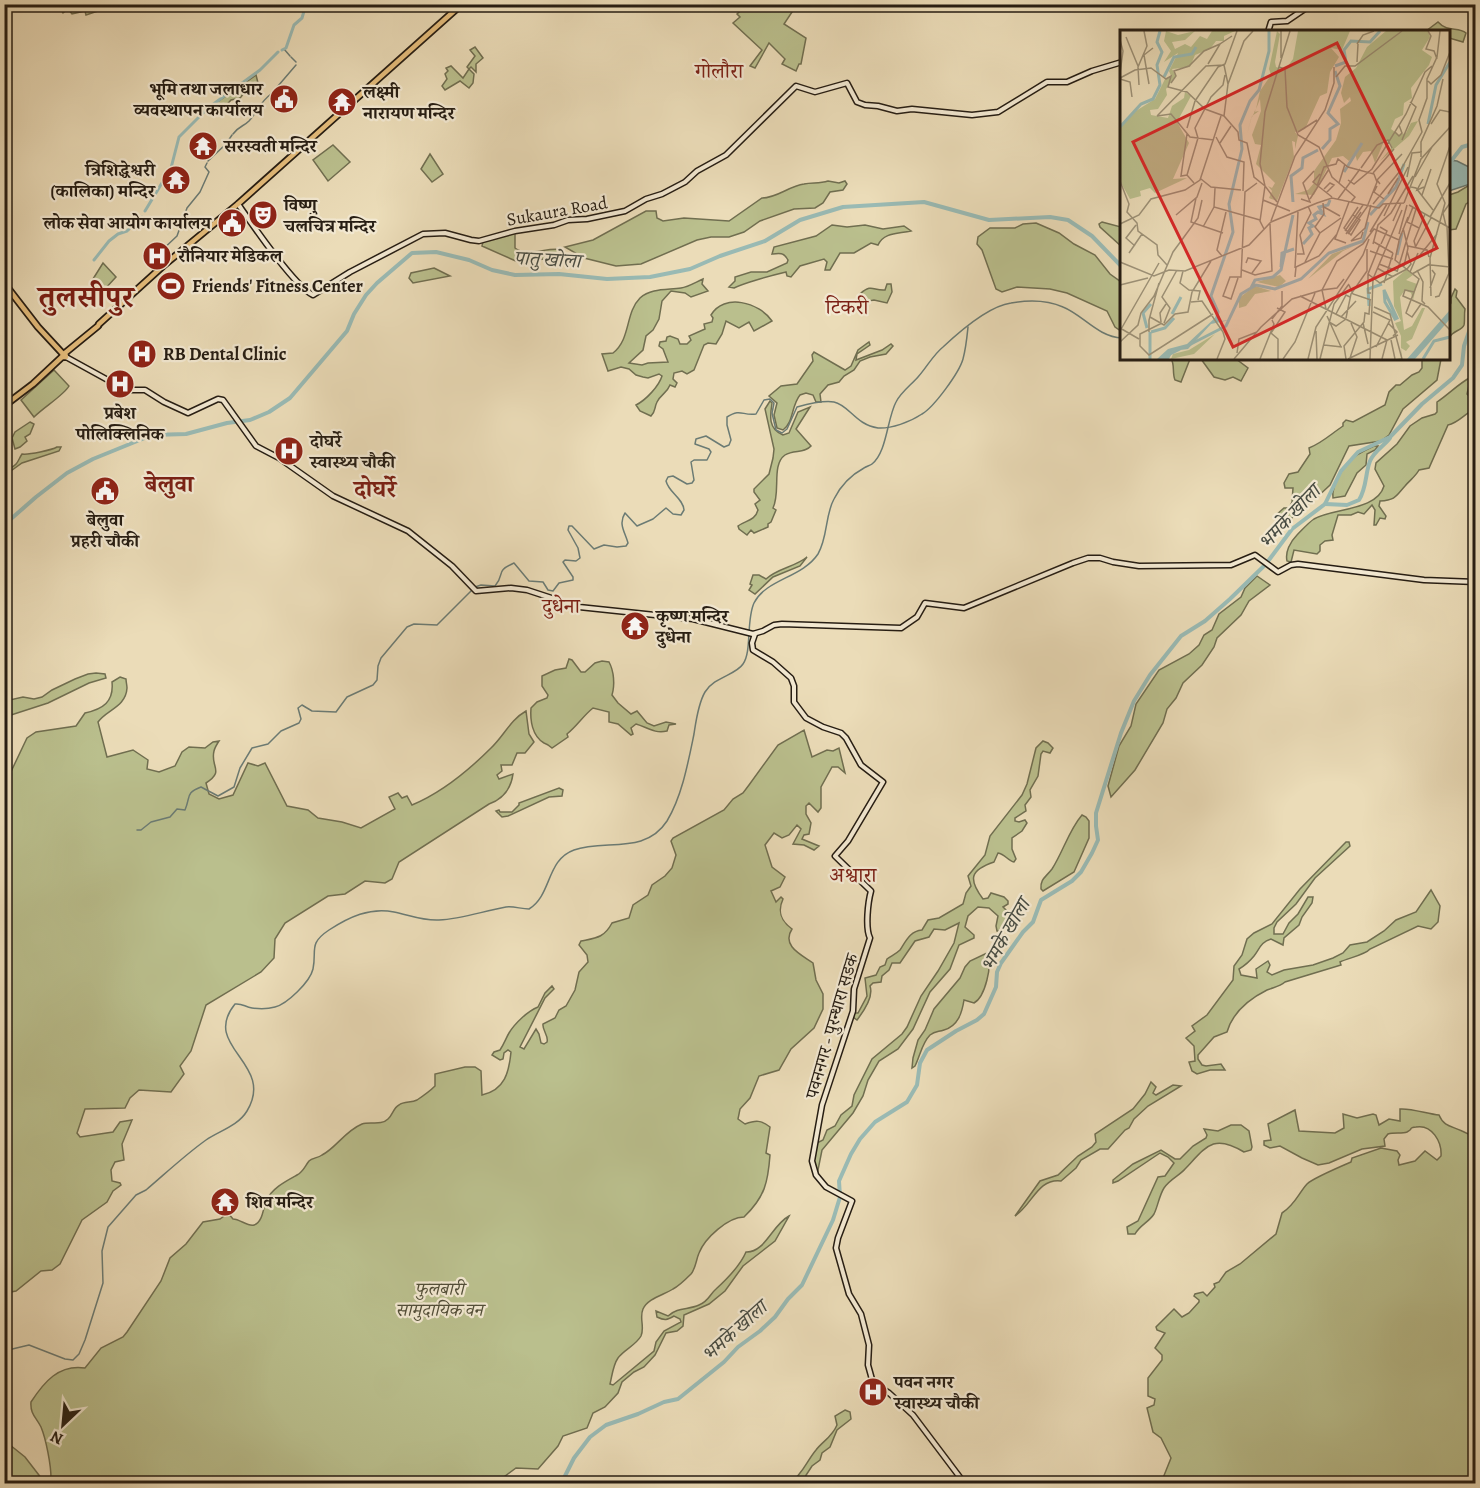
<svg xmlns="http://www.w3.org/2000/svg" width="1480" height="1488" viewBox="0 0 1480 1488" font-family="Alegreya,'Noto Serif Devanagari',serif">
<style>
.green{fill:#babf8d;stroke:#706e50;stroke-width:1.5}
.water{fill:#99bab4;stroke:#6b7b74;stroke-width:1.5}
.lines{fill:none;stroke-linecap:round;stroke-linejoin:round}
.stream{stroke:#6b7b74;stroke-width:1.5}
.canal{stroke:#99bab4;stroke-width:3}
.river{stroke:#99bab4;stroke-width:4}
.secondary-casing{stroke:#261d13;stroke-width:7}
.primary-casing{stroke:#261d13;stroke-width:8}
.secondary{stroke:#f2e8d1;stroke-width:4}
.primary{stroke:#e6be7c;stroke-width:4.5}
.labels{text-anchor:middle;stroke-width:4.5;stroke-linejoin:round;paint-order:stroke}
.poi-label{font-size:18px;font-weight:bold;fill:#261d13;stroke:#f2e8d1;text-anchor:start}
.street-label{font-size:18px;fill:#261d13;stroke:#f2e8d1}
.park-label{font-size:18px;font-style:italic;fill:#524e38;stroke:#f2e8d1}
.water-label{font-size:20px;font-style:italic;fill:#484c43;stroke:#f2e8d1}
.quarter-label{font-size:21px;fill:#7a1f14;stroke:#f2e8d1}
.district-label{font-size:24px;font-weight:bold;fill:#7a1f14;stroke:#f2e8d1}
.town-label{font-size:30px;font-weight:bold;fill:#7a1f14;stroke:#f2e8d1}
.inset-river{fill:none;stroke:#99bab4;stroke-width:3}
.inset-road{fill:none;stroke:#9c9076;stroke-width:1.5}
.view{fill:#d62828;fill-opacity:0.15;stroke:#d62828;stroke-width:3}
.inset-edge{fill:none;stroke:#261d13;stroke-width:3}
</style>
<rect width="100%" height="100%" fill="#ebdcb8"/>
<filter id="stains"><feTurbulence type="fractalNoise" baseFrequency=".00333" numOctaves="4"/><feColorMatrix values="0 0 0 0 .2 0 0 0 0 .09 0 0 0 0 .02 0 0 0 .5 -.17"/></filter>
<radialGradient id="worn" r=".72"><stop offset=".6" stop-color="#630" stop-opacity="0"/><stop offset="1" stop-color="#630" stop-opacity=".3"/></radialGradient>
<!-- green -->
<g class="green">
<path d="M 748,4 L 790,5 L 794,9 L 784,24 L 806,38 L 801,64 L 799,64 L 796,71 L 782,64 L 785,59 L 769,43 L 755,68 L 750,66 L 762,50 L 733,23 L 740,17 L 737,14 Z"/>
<path d="M 58,5 L 95,5 L 101,10 L 86,15 L 85,11 L 72,14 L 68,9 L 63,13 Z"/>
<path d="M 1438,22 C 1448,33 1458,26 1466,33 L 1463,42 L 1449,38 L 1448,32 L 1426,31 Z"/>
<path d="M 475,47 L 483,58 L 476,64 L 476,72 L 471,67 L 469,69 L 474,74 L 473,83 L 469,88 L 460,81 L 445,90 L 442,86 L 447,79 L 445,74 L 448,71 L 446,68 L 451,66 L 463,78 L 469,69 L 467,67 L 475,56 L 470,50 Z"/>
<path d="M 256,75 L 258,83 L 256,90 L 245,92 L 240,98 L 231,100 L 222,110 L 216,110 L 213,108 L 213,105 Z"/>
<path d="M 333,145 L 350,162 L 328,181 L 313,160 Z"/>
<path d="M 430,154 L 443,174 L 432,182 L 421,169 Z"/>
<path d="M 828,181 L 839,183 L 845,181 L 847,184 L 843,190 L 830,192 L 823,203 L 815,208 L 794,209 L 760,221 L 744,232 L 729,237 L 711,237 L 697,240 L 641,264 L 616,266 L 584,258 L 565,247 L 593,240 L 646,211 L 656,211 L 657,218 L 663,221 L 684,218 L 729,221 L 762,198 C 777,198 789,186 804,184 C 812,182 819,184 828,181 Z"/>
<path d="M 1471,184 L 1475,186 L 1475,198 L 1466,204 L 1456,229 L 1449,230 L 1449,195 L 1458,192 Z"/>
<path d="M 1102,222 L 1121,227 L 1121,246 L 1100,227 L 1099,224 Z"/>
<path d="M 1036,223 L 1059,233 L 1074,244 L 1095,255 L 1110,274 L 1121,282 L 1121,331 L 1115,327 L 1107,311 L 1067,293 L 1050,289 L 1017,287 L 1002,292 L 996,289 L 982,250 L 977,244 L 978,237 L 990,228 L 1015,228 L 1023,224 Z"/>
<path d="M 832,225 L 847,227 L 865,225 L 883,229 L 904,226 L 911,231 C 898,234 884,232 878,245 L 871,243 L 854,253 L 840,253 L 830,270 L 825,270 L 827,262 L 824,259 L 800,266 L 791,277 L 787,276 L 786,272 C 773,275 744,283 734,288 L 729,287 L 735,281 L 735,277 L 751,272 L 767,272 L 787,263 L 788,260 C 784,252 779,253 772,254 L 774,247 L 816,236 Z"/>
<path d="M 511,233 L 515,234 L 515,248 C 528,258 548,246 563,250 L 565,254 L 562,257 L 518,262 L 482,246 L 483,241 Z"/>
<path d="M 103,263 L 116,277 L 104,290 L 93,279 Z"/>
<path d="M 434,268 L 450,276 L 413,283 L 409,278 L 411,273 Z"/>
<path d="M 703,279 L 702,284 L 708,291 L 691,297 L 685,293 L 671,291 L 662,301 L 659,319 L 653,330 L 646,336 L 643,350 L 629,363 L 642,365 L 648,363 L 668,362 L 663,349 L 659,346 L 660,342 L 666,341 L 667,337 L 670,336 L 678,339 L 680,344 L 687,344 L 691,340 L 689,336 L 705,329 L 704,324 L 712,322 L 713,318 L 711,315 C 724,293 759,302 772,321 L 754,331 L 749,322 L 739,328 L 726,321 L 722,334 L 716,344 L 708,343 L 704,345 L 694,370 L 687,374 L 682,371 L 674,373 L 673,379 L 677,383 L 675,387 L 670,385 C 667,393 661,394 657,402 C 654,408 656,411 651,416 L 640,411 L 636,405 C 646,400 659,386 662,376 L 659,374 L 648,378 L 643,377 L 636,375 L 629,369 L 621,367 L 608,371 L 602,354 L 613,353 C 631,339 625,313 640,298 C 651,288 667,290 681,288 C 688,287 696,282 703,279 Z"/>
<path d="M 887,284 L 891,284 L 892,292 L 887,303 L 874,300 L 864,302 L 860,294 C 872,283 873,291 885,290 Z"/>
<path d="M 1455,289 L 1457,291 L 1456,297 L 1465,309 C 1464,314 1465,321 1464,325 C 1462,331 1453,330 1449,338 L 1449,306 L 1451,303 L 1451,298 Z"/>
<path d="M 869,342 L 870,345 L 857,354 L 856,360 L 882,350 L 891,344 L 893,346 L 886,354 L 870,357 L 860,361 L 854,370 L 844,376 L 839,382 L 828,385 L 820,394 L 821,402 L 816,402 L 813,395 L 806,393 L 800,395 C 791,406 794,422 783,430 L 777,428 L 774,415 L 777,403 L 769,396 L 781,386 L 797,384 L 813,361 L 812,355 L 814,352 L 845,370 L 851,366 L 858,350 Z"/>
<path d="M 1171,359 L 1190,359 L 1181,382 L 1175,380 C 1172,373 1175,364 1171,359 Z"/>
<path d="M 1201,359 L 1236,359 L 1248,368 L 1241,381 L 1233,377 L 1225,380 L 1214,377 Z"/>
<path d="M 1422,359 L 1441,359 L 1437,380 L 1403,409 L 1389,435 L 1381,441 L 1349,446 L 1330,485 L 1313,501 L 1299,509 L 1291,519 L 1276,521 L 1276,515 L 1284,508 L 1289,508 L 1292,502 L 1293,488 L 1285,488 L 1284,483 L 1289,474 L 1298,472 L 1310,454 L 1309,448 C 1322,443 1331,434 1343,426 L 1343,423 L 1346,420 L 1353,422 L 1385,405 L 1389,392 L 1396,385 L 1400,385 L 1412,375 L 1419,372 L 1422,368 Z"/>
<path d="M 54,370 L 69,386 C 64,395 44,407 34,417 L 21,400 Z"/>
<path d="M 1471,377 L 1467,394 L 1471,398 L 1475,397 L 1475,409 C 1465,413 1459,423 1448,425 L 1429,468 L 1419,470 C 1415,477 1410,480 1405,486 C 1396,496 1396,500 1380,501 L 1379,506 L 1386,516 L 1385,519 L 1380,518 L 1376,525 L 1374,525 L 1375,510 L 1372,505 L 1364,514 L 1358,512 L 1351,515 L 1338,515 L 1332,535 L 1333,540 L 1325,541 L 1320,545 L 1320,551 L 1317,554 L 1294,550 L 1291,562 L 1287,561 C 1285,552 1290,542 1297,535 C 1302,530 1308,523 1314,519 C 1332,508 1377,511 1384,486 L 1375,469 L 1376,463 L 1397,444 L 1410,426 L 1422,418 L 1435,414 L 1437,412 L 1437,402 C 1449,394 1458,384 1471,377 Z"/>
<path d="M 770,401 L 772,403 C 770,416 768,429 783,435 L 789,433 L 798,412 L 810,407 L 796,429 L 811,446 C 804,454 794,449 785,455 C 771,465 781,492 773,508 L 776,510 L 771,522 L 768,524 L 768,527 L 754,533 L 751,530 L 747,535 L 739,529 L 738,526 C 746,520 755,521 758,510 L 755,504 L 760,500 L 754,492 L 754,489 L 769,474 L 773,458 L 774,449 L 765,409 Z"/>
<path d="M 30,422 L 34,424 L 30,434 L 25,437 L 27,441 L 20,447 L 15,449 L 12,438 L 15,432 Z"/>
<path d="M 1374,446 L 1378,446 L 1375,450 L 1367,454 L 1366,465 L 1357,473 L 1345,496 L 1333,498 C 1331,484 1345,463 1357,455 C 1361,452 1368,449 1374,446 Z"/>
<path d="M 57,447 L 61,447 L 59,451 L 22,463 L 8,473 L 5,472 L 5,467 L 10,468 C 18,465 18,460 22,454 C 29,455 52,450 57,447 Z"/>
<path d="M 807,557 L 800,566 L 773,577 L 755,594 L 749,590 L 752,585 L 750,584 L 753,575 L 759,575 L 766,579 C 778,568 795,567 807,557 Z"/>
<path d="M 1257,576 L 1270,585 L 1249,601 L 1241,615 L 1217,638 L 1214,647 L 1202,665 L 1183,683 L 1176,698 L 1167,709 L 1163,723 L 1135,770 L 1111,797 L 1108,786 L 1119,746 L 1131,726 L 1136,704 L 1159,670 L 1189,654 L 1199,645 L 1204,635 L 1212,630 L 1219,614 L 1241,597 L 1245,588 Z"/>
<path d="M 569,659 L 572,660 L 581,672 L 585,672 L 595,663 L 602,661 L 609,662 C 614,671 615,685 612,695 L 618,703 L 631,714 L 637,711 L 647,723 L 654,726 L 666,722 L 676,724 L 669,725 L 667,731 C 654,734 647,727 636,724 L 631,728 L 633,734 L 631,735 L 618,724 L 609,722 L 609,712 L 593,708 C 583,716 577,726 567,734 L 568,737 L 552,748 C 549,745 547,744 544,743 C 532,736 530,720 531,708 L 537,702 L 547,698 L 548,695 L 542,686 L 542,676 L 555,670 L 566,668 Z"/>
<path d="M 96,673 L 105,674 L 106,678 L 89,683 L 48,703 L 5,717 L 5,701 L 23,697 L 34,699 L 42,697 L 52,690 L 75,679 L 88,674 Z"/>
<path d="M 120,677 L 126,679 C 126,682 127,685 127,688 C 126,707 106,710 98,722 L 107,757 L 133,750 L 148,760 L 147,769 L 159,772 L 175,766 L 182,752 L 189,747 L 205,748 L 213,742 L 219,741 C 217,744 215,747 214,751 C 210,767 225,771 206,783 L 209,794 L 219,799 L 233,795 L 248,763 L 258,766 L 265,763 L 287,806 L 308,810 L 318,818 L 342,822 L 361,828 L 395,809 L 389,797 L 398,793 L 402,798 L 407,796 L 412,805 C 441,793 469,770 491,748 C 504,736 510,720 526,711 L 529,734 L 534,742 L 525,753 L 517,753 L 512,765 L 501,765 L 502,771 L 497,775 L 499,779 L 513,774 C 511,789 503,799 489,804 L 399,862 L 392,879 L 385,883 L 365,881 L 345,894 L 328,896 L 285,923 L 275,939 L 274,958 L 261,972 L 206,1005 L 191,1051 L 180,1066 L 184,1074 L 171,1092 L 139,1090 L 130,1098 L 125,1108 L 85,1109 L 77,1133 L 80,1137 L 113,1132 L 120,1122 L 132,1120 L 122,1144 L 124,1160 L 115,1162 L 111,1170 L 112,1181 L 120,1183 L 121,1185 L 113,1191 L 107,1202 L 82,1220 L 60,1264 L 52,1270 L 41,1271 L 16,1291 L 5,1293 L 5,779 L 7,780 L 27,738 L 36,732 L 76,726 L 85,713 C 103,709 114,702 112,682 Z"/>
<path d="M 804,730 L 812,757 L 827,750 L 833,751 L 839,748 L 845,773 L 838,767 L 832,767 L 821,787 L 821,808 L 818,812 L 809,803 L 806,806 L 806,814 L 811,823 L 809,834 L 804,835 L 802,839 L 819,846 L 814,850 L 804,845 L 793,844 L 801,829 L 797,825 L 789,835 L 782,838 L 774,833 L 765,845 L 772,867 L 785,877 L 780,887 L 771,891 L 776,902 L 781,897 L 783,899 C 777,912 781,921 792,929 C 781,946 802,955 813,963 L 816,980 L 823,994 L 823,1009 L 814,1028 L 791,1049 L 779,1070 L 759,1076 L 750,1098 L 740,1109 L 738,1119 L 745,1124 C 756,1120 761,1120 770,1127 L 766,1153 L 770,1155 C 768,1182 765,1197 744,1217 C 728,1217 705,1238 699,1253 C 696,1260 696,1268 691,1274 C 686,1279 679,1286 673,1289 C 664,1295 648,1298 643,1309 C 639,1318 645,1327 641,1336 C 636,1345 624,1350 618,1358 C 613,1365 612,1376 610,1384 L 613,1385 L 654,1351 L 656,1342 L 664,1331 L 681,1322 L 680,1319 L 674,1316 C 667,1320 665,1321 657,1317 L 656,1311 L 668,1316 C 678,1307 688,1310 699,1305 C 709,1301 709,1295 716,1289 C 727,1279 740,1266 746,1252 C 765,1253 772,1225 789,1216 L 775,1241 L 743,1266 L 725,1291 L 709,1304 L 684,1315 L 683,1326 L 677,1331 L 666,1333 L 655,1355 L 644,1367 L 634,1372 L 622,1382 L 618,1393 L 605,1407 L 593,1413 L 587,1428 L 563,1436 L 558,1446 L 538,1469 L 516,1468 L 501,1479 L 484,1483 L 386,1484 L 382,1480 L 369,1481 L 366,1484 L 5,1483 L 5,1441 L 25,1457 L 42,1479 L 48,1481 L 51,1478 C 51,1465 46,1439 41,1427 C 36,1417 30,1414 31,1402 C 44,1382 59,1364 85,1368 L 101,1348 L 123,1337 L 127,1332 L 161,1281 L 170,1258 L 186,1244 L 203,1222 L 220,1219 L 228,1213 L 233,1219 C 240,1219 248,1227 254,1225 C 263,1222 263,1208 266,1201 C 272,1188 286,1181 297,1175 C 303,1172 305,1166 309,1161 C 312,1158 318,1158 322,1155 C 336,1148 345,1131 362,1124 C 370,1121 381,1126 388,1119 C 393,1115 393,1108 399,1105 C 404,1101 411,1103 417,1100 C 423,1096 430,1091 435,1086 L 435,1074 L 465,1067 L 475,1067 L 481,1071 L 482,1095 C 505,1090 509,1072 511,1052 L 508,1050 L 504,1053 L 503,1059 L 500,1060 L 492,1055 L 494,1052 L 500,1050 C 504,1044 506,1038 509,1033 C 515,1023 528,1011 538,1007 L 545,993 L 552,986 L 554,989 L 545,998 L 520,1047 L 524,1049 L 536,1029 L 539,1034 L 541,1043 L 544,1044 L 547,1042 C 549,1036 542,1030 543,1024 L 555,1018 L 559,1010 L 566,1006 L 575,990 L 579,972 L 588,962 L 587,955 L 579,945 L 581,941 C 596,938 604,938 612,923 L 629,918 L 633,905 L 648,895 L 652,885 L 665,876 L 672,868 L 676,855 L 671,841 L 673,838 L 724,810 L 733,799 L 743,793 L 749,785 L 778,745 Z"/>
<path d="M 1043,741 L 1048,743 L 1053,748 L 1050,753 L 1043,751 L 1041,754 L 1038,776 L 1030,790 L 1031,797 L 1025,805 L 1026,811 L 1015,818 L 1015,821 L 1019,822 L 1025,820 L 1027,823 L 1022,831 L 1012,838 L 1012,849 L 1016,859 L 1014,862 C 1008,861 1005,854 998,853 L 994,862 C 970,870 968,879 983,899 L 988,898 L 991,893 L 1004,897 L 1008,901 L 1008,904 L 1003,907 L 1009,913 L 1000,931 L 997,931 L 996,926 L 998,916 L 989,908 L 978,907 L 968,916 L 965,927 L 974,935 L 974,938 L 959,945 L 950,969 L 930,992 L 913,1029 L 898,1049 L 879,1061 L 868,1080 L 863,1096 L 853,1113 L 822,1150 L 817,1175 C 811,1163 814,1155 817,1143 L 823,1140 L 827,1130 L 835,1126 L 841,1115 L 852,1106 L 854,1095 L 872,1059 L 902,1034 L 907,1027 L 921,996 L 938,971 L 954,943 L 959,923 L 945,930 L 934,929 L 929,937 L 915,941 L 900,963 L 892,963 L 889,970 L 882,976 L 881,982 L 873,983 L 870,986 C 874,997 864,1011 857,1020 L 853,1017 L 853,1013 L 858,1013 L 867,996 L 865,978 L 876,975 L 880,967 L 885,965 L 887,959 C 891,956 896,954 900,950 C 906,941 910,931 922,930 L 928,920 L 939,918 L 963,904 L 966,893 L 971,886 L 968,876 L 985,855 L 990,836 L 1022,795 L 1027,784 L 1036,748 Z"/>
<path d="M 559,788 L 563,790 L 562,796 L 549,797 L 508,816 L 502,817 L 496,811 L 499,810 L 500,812 L 512,812 L 519,805 L 519,803 Z"/>
<path d="M 1082,815 L 1086,817 L 1089,821 L 1089,838 L 1074,872 L 1043,891 L 1041,889 C 1040,879 1046,877 1052,869 C 1063,852 1069,830 1082,815 Z"/>
<path d="M 1346,842 L 1349,842 L 1350,846 L 1315,878 L 1296,904 L 1277,922 L 1274,928 L 1274,934 L 1283,934 L 1289,923 L 1298,914 L 1308,897 L 1313,897 L 1312,903 L 1302,917 L 1299,925 L 1284,938 L 1283,945 L 1271,939 C 1261,942 1260,948 1254,956 C 1250,961 1244,966 1239,969 L 1241,975 L 1257,978 L 1256,969 L 1268,961 L 1270,965 L 1267,972 L 1272,975 L 1284,970 L 1313,965 L 1333,958 L 1343,953 L 1350,945 L 1367,942 L 1384,931 L 1396,920 L 1416,912 L 1431,890 L 1440,906 L 1438,922 L 1431,929 L 1418,926 L 1370,949 C 1365,955 1348,958 1340,962 L 1341,965 L 1285,982 C 1279,987 1274,987 1267,990 C 1249,999 1233,1011 1227,1032 L 1214,1037 L 1198,1055 L 1198,1059 L 1202,1065 L 1206,1066 L 1221,1064 L 1225,1070 L 1210,1070 L 1197,1074 L 1192,1071 L 1189,1062 L 1195,1061 L 1194,1046 L 1186,1038 L 1195,1031 L 1192,1026 L 1207,1015 L 1233,980 L 1234,966 L 1242,955 L 1247,939 L 1254,933 L 1272,924 L 1300,889 Z"/>
<path d="M 987,953 C 993,965 985,997 974,1003 L 964,1000 C 962,1013 958,1026 944,1030 C 938,1032 935,1031 930,1035 C 922,1043 920,1056 915,1066 L 912,1068 L 913,1058 L 918,1040 L 925,1030 L 934,1009 L 960,978 L 965,967 L 970,961 Z"/>
<path d="M 1151,1082 L 1156,1087 L 1153,1093 L 1156,1095 L 1173,1085 L 1181,1086 L 1148,1106 L 1134,1119 L 1129,1128 L 1125,1130 L 1108,1149 L 1100,1149 L 1081,1160 L 1076,1168 L 1061,1181 C 1038,1178 1032,1205 1015,1216 L 1040,1181 L 1058,1175 L 1078,1156 L 1092,1147 L 1096,1142 L 1095,1134 L 1133,1109 L 1145,1094 Z"/>
<path d="M 1400,1109 C 1411,1108 1428,1114 1439,1115 C 1444,1127 1452,1126 1462,1131 C 1467,1133 1471,1136 1475,1137 L 1475,1483 L 1164,1483 L 1163,1478 L 1171,1458 L 1161,1438 L 1153,1432 L 1147,1408 L 1154,1405 L 1155,1399 L 1148,1396 L 1148,1378 L 1162,1360 L 1162,1355 L 1155,1348 L 1165,1333 L 1157,1330 L 1156,1327 L 1174,1309 L 1182,1317 L 1189,1313 L 1199,1302 L 1199,1300 L 1194,1296 L 1195,1294 L 1203,1292 L 1207,1296 L 1215,1287 L 1214,1284 L 1219,1282 L 1226,1272 L 1240,1264 L 1276,1234 L 1282,1213 C 1295,1205 1298,1194 1307,1184 C 1312,1179 1344,1165 1351,1162 L 1352,1158 L 1381,1148 L 1397,1151 L 1400,1155 L 1398,1160 L 1399,1165 L 1415,1161 L 1425,1151 L 1437,1160 L 1441,1156 C 1442,1142 1432,1124 1416,1127 C 1407,1128 1415,1128 1407,1132 C 1402,1134 1394,1132 1388,1134 L 1384,1139 L 1385,1146 L 1362,1149 L 1329,1163 L 1318,1165 L 1302,1158 L 1280,1146 L 1270,1148 L 1264,1145 L 1264,1141 L 1271,1140 L 1268,1124 L 1295,1110 L 1299,1131 L 1335,1133 L 1344,1128 L 1343,1114 L 1357,1118 L 1373,1114 L 1376,1115 L 1379,1125 L 1389,1119 L 1400,1121 Z"/>
<path d="M 1231,1125 L 1241,1125 L 1249,1131 L 1252,1147 L 1251,1150 L 1244,1152 C 1213,1133 1206,1147 1185,1169 C 1179,1176 1170,1179 1164,1188 C 1159,1196 1158,1206 1154,1214 C 1149,1222 1140,1225 1135,1234 L 1128,1234 L 1127,1227 L 1138,1221 L 1158,1177 L 1165,1176 L 1174,1163 L 1168,1157 L 1160,1153 L 1118,1181 L 1113,1183 L 1113,1180 L 1133,1164 L 1161,1150 L 1175,1159 L 1180,1159 L 1193,1146 L 1206,1138 L 1207,1135 L 1204,1129 L 1218,1131 Z"/>
<path d="M 845,1410 L 850,1412 L 851,1419 L 837,1430 L 830,1447 L 822,1453 L 820,1460 L 812,1466 L 801,1483 L 790,1483 C 803,1474 806,1462 816,1450 C 823,1441 832,1437 837,1425 L 835,1416 Z"/>
</g>
<!-- water -->
<path class="water" d="M 1449,160 L 1457,161 L 1475,170 L 1475,186 L 1470,184 L 1449,191 Z"/>
<g class="lines">
<!-- stream -->
<g class="stream">
<path d="M 284,49 L 290,56"/>
<path d="M 291,57 L 296,62"/>
<path d="M 272,93 L 296,65"/>
<path d="M 233,134 C 240,125 243,127 249,121 C 257,112 261,101 271,94"/>
<path d="M 208,161 L 226,144 L 232,135"/>
<path d="M 160,252 L 177,236 L 187,208 L 200,192 L 209,172 L 205,167 L 207,163"/>
<path d="M 137,830 L 141,830 L 151,822 L 170,817 L 177,809 L 185,810 C 191,796 185,793 201,787 L 218,796 L 234,787 L 240,768 L 252,748 L 268,744 L 281,731 L 299,723 L 301,719 L 298,708 L 302,705 L 312,711 L 336,712 L 347,697 L 373,685 L 377,680 L 378,666 L 381,658 L 407,627 L 414,624 L 437,625 L 475,587 L 481,585 L 495,586 C 506,573 494,572 514,563 L 529,581 L 543,582 L 548,590 L 553,591 L 559,583 L 573,580 L 573,577 L 563,562 L 565,560 L 576,561 L 580,558 L 578,548 L 568,530 L 569,526 L 572,526 L 594,549 L 604,545 L 617,547 L 626,546 L 628,543 C 625,532 618,524 625,513 L 637,526 L 653,519 L 666,508 L 673,514 L 681,515 L 684,510 C 683,498 669,493 666,481 L 668,477 L 673,476 L 687,484 L 692,483 L 694,480 L 691,462 L 694,460 L 707,460 L 711,452 L 709,449 L 695,444 L 696,439 L 706,436 L 724,447 L 729,445 L 731,440 L 727,425 L 727,417 C 741,408 742,416 756,414 L 764,400 L 770,399 L 774,403 L 772,413 L 776,430 L 782,433 L 787,429 L 797,407 C 808,404 823,400 834,402 C 849,405 856,425 878,428 C 891,429 910,422 922,414 C 934,407 959,373 963,359 C 966,348 967,337 968,327"/>
<path d="M 4,1351 L 29,1345 L 65,1359 L 73,1360 L 79,1354 L 85,1340 L 103,1283 L 102,1251 L 108,1227 L 136,1195 L 146,1190 C 166,1173 185,1155 206,1140 C 219,1131 238,1126 247,1111 C 276,1063 200,1047 235,1004 C 242,1003 245,1007 252,1008 C 259,1009 268,1009 275,1007 C 287,1004 310,982 313,969 C 317,950 308,944 329,930 C 349,917 370,907 394,912 C 409,915 423,921 439,920 C 462,919 483,911 506,907 C 514,906 521,909 529,909 C 552,895 546,860 574,850 C 605,839 645,855 667,821 C 682,796 688,763 694,734 C 696,721 698,704 705,692 C 714,677 736,675 743,664 C 752,652 746,620 754,603 C 766,579 802,578 818,554 C 828,537 825,515 834,499 C 840,487 851,475 864,468 C 865,467 871,465 872,464 C 887,452 887,419 896,402 C 901,392 911,385 918,377 C 927,367 933,355 943,347 C 959,332 989,306 1011,303 C 1028,300 1047,300 1063,307 C 1083,315 1098,337 1122,338"/>
</g>
<!-- canal -->
<g class="canal">
<path d="M 282,50 L 286,48 L 294,25 L 302,18 L 306,4"/>
<path d="M 145,211 L 171,168 L 179,137 L 208,108 L 260,70 L 278,52"/>
<path d="M 94,260 L 109,241 L 118,234 L 127,231 L 142,217"/>
</g>
<!-- river -->
<g class="river">
<path d="M 1448,165 L 1462,147 L 1476,143"/>
<path d="M 1325,504 L 1347,505 L 1359,500 C 1367,487 1365,474 1370,461 C 1374,451 1384,446 1390,438"/>
<path d="M 4,525 L 36,497 L 67,473 L 93,459 L 152,435 L 186,434 L 227,423 L 250,420 L 269,412 L 290,398 L 347,331 L 354,314 L 366,295 L 377,283 L 412,253 L 436,252 L 469,260 L 492,270 L 515,275 L 559,274 L 607,279 L 650,277 L 690,269 L 720,256 L 765,241 L 800,220 L 843,207 L 924,202 L 989,220 L 1050,217 L 1068,220 L 1092,236 L 1122,267"/>
<path d="M 561,1484 L 574,1458 L 590,1437 L 606,1425 L 638,1414 L 664,1402 L 678,1399 L 724,1362 L 738,1347 L 760,1331 L 775,1317 L 788,1299 L 802,1285 L 833,1220 L 840,1197 L 839,1181 L 851,1154 L 860,1139 L 875,1122 L 907,1102 L 917,1085 L 920,1063 L 927,1050 L 956,1031 L 977,1020 L 984,1014 L 996,987 L 997,972 L 1001,963 L 1023,932 L 1033,922 L 1041,900 L 1072,881 L 1081,872 L 1092,853 L 1098,840 L 1096,826 L 1096,813 L 1121,733 L 1134,701 L 1150,675 L 1181,636 L 1205,621 L 1230,599 L 1266,564 L 1292,529 L 1325,504 L 1341,471 L 1358,452 L 1390,437 L 1422,404 L 1453,378 L 1462,365 L 1464,346 L 1472,323 L 1474,307 L 1470,251 L 1476,236"/>
</g>
<!-- secondary casing -->
<g class="secondary-casing">
<g id="secondary">
<path d="M 1268,32 L 1271,22 L 1287,21 L 1312,4"/>
<path d="M 238,204 C 252,224 294,286 313,295 L 350,272 L 423,234 L 445,233 L 471,240 L 479,241 L 515,231 L 554,225 L 568,220 L 587,219 L 625,211 L 646,199 L 662,194 L 685,182 L 697,171 L 726,155 L 796,86 L 815,92 L 847,83 L 857,102 L 865,105 L 878,106 L 897,111 L 912,109 L 972,115 L 998,112 L 1047,82 L 1067,82 L 1092,71 L 1122,62"/>
<path d="M 66,357 L 126,390 L 145,390 L 164,402 L 188,413 L 218,399 L 223,400 L 256,446 L 279,458 L 333,496 L 408,531 L 452,566 L 476,591 L 511,588 L 527,590 L 579,607 L 693,619 L 753,634 L 763,631 L 774,625 L 782,624 L 901,628 L 917,617 L 925,603 L 964,608 L 1073,563 L 1088,558 L 1100,558 L 1113,562 L 1139,566 L 1231,565 L 1255,555 L 1278,572 L 1291,565 L 1298,564 L 1424,580 L 1476,582"/>
<path d="M 755,634 L 752,643 L 753,650 L 773,662 L 791,678 L 794,686 L 794,702 L 806,718 L 823,727 L 841,733 L 846,738 L 861,765 L 883,782 L 848,841 L 835,856 L 871,891 C 868,902 865,928 870,938 L 854,989 L 853,1011 L 822,1105 L 812,1161 L 816,1175 L 826,1187 L 852,1201 L 838,1238 L 836,1248 L 849,1294 L 861,1314 L 869,1345 L 868,1365 L 873,1383 L 889,1393 L 913,1415 L 965,1484"/>
</g>
</g>
<!-- primary casing -->
<g class="primary-casing">
<g id="primary">
<path d="M 4,283 L 38,327 L 63,354"/>
<path d="M 99,324 L 163,266 L 238,204 L 462,4"/>
<path d="M 63,354 L 63,357 L 66,357 L 65,353 L 98,326"/>
<path d="M 4,406 L 33,384 L 63,356"/>
</g>
</g>
<!-- secondary -->
<use href="#secondary" class="secondary"/>
<!-- primary -->
<use href="#primary" class="primary"/>
</g>
<!-- icons -->
<defs>
<g id="civic-disc" transform="scale(1.5)"><circle r="9.5" fill="#8f2418" stroke="#f2e8d1"/><path d="M-.6-6.5H3V-4.5H.6V-3L4-1V1h2V6H-6V1h2V-1L-.6-3ZM-1.2 2.5V6h2.4V2.5Z" fill="#fff"/></g>
<g id="temple-disc" transform="scale(1.5)"><circle r="9.5" fill="#8f2418" stroke="#f2e8d1"/><path d="M0-6L5-2H3V0L6.5 2.5H4V6H1.5V3h-3V6H-4V2.5H-6.5L-3 0V-2H-5Z" fill="#fff"/></g>
<g id="theatre-disc" transform="scale(1.5)"><circle r="9.5" fill="#8f2418" stroke="#f2e8d1"/><path d="M-5-5.5Q0-4 5-5.5V0Q5 5 0 6Q-5 5-5 0ZM-3.3-2.5H-1v1.5H-3.3ZM1-2.5H3.3v1.5H1ZM-2.8 1Q0 5.5 2.8 1Z" fill="#fff"/></g>
<g id="hospital-disc" transform="scale(1.5)"><circle r="9.5" fill="#8f2418" stroke="#f2e8d1"/><path d="M-5-5h3v3.5h4V-5h3V5h-3V1.5h-4V5h-3Z" fill="#fff"/></g>
<g id="stadium-disc" transform="scale(1.5)"><circle r="9.5" fill="#8f2418" stroke="#f2e8d1"/><path d="M0-5a6.5 5 0 1 0 0 10a6.5 5 0 1 0 0-10ZM-3.5-1.8h7v3.6h-7Z" fill="#fff"/></g>
</defs>
<g fill-rule="evenodd">
<use href="#civic-disc" x="284" y="99"/>
<use href="#temple-disc" x="342" y="102"/>
<use href="#temple-disc" x="203" y="146"/>
<use href="#temple-disc" x="176" y="180"/>
<use href="#theatre-disc" x="263" y="215"/>
<use href="#civic-disc" x="232" y="223"/>
<use href="#hospital-disc" x="157" y="256"/>
<use href="#stadium-disc" x="171" y="286"/>
<use href="#hospital-disc" x="142" y="354"/>
<use href="#hospital-disc" x="120" y="384"/>
<use href="#hospital-disc" x="289" y="451"/>
<use href="#civic-disc" x="105" y="491"/>
<use href="#temple-disc" x="635" y="626"/>
<use href="#temple-disc" x="225" y="1202"/>
<use href="#hospital-disc" x="873" y="1392"/>
</g>
<g class="labels">
<!-- poi labels -->
<g class="poi-label">
<text x="263" y="95" text-anchor="end">भूमि तथा जलाधार<tspan x="263" dy="21">व्यवस्थापन कार्यालय</tspan></text>
<text x="363" y="98">लक्ष्मी<tspan x="363" dy="21">नारायण मन्दिर</tspan></text>
<text x="224" y="152">सरस्वती मन्दिर</text>
<text x="155" y="176" text-anchor="end">त्रिशिद्धेश्वरी<tspan x="155" dy="21">(कालिका) मन्दिर</tspan></text>
<text x="284" y="211">विष्णु<tspan x="284" dy="21">चलचित्र मन्दिर</tspan></text>
<text x="211" y="229" text-anchor="end">लोक सेवा आयोग कार्यालय</text>
<text x="178" y="262">रौनियार मेडिकल</text>
<text x="192" y="292">Friends' Fitness Center</text>
<text x="163" y="360">RB Dental Clinic</text>
<text x="120" y="419" text-anchor="middle">प्रबेश<tspan x="120" dy="21">पोलिक्लिनिक</tspan></text>
<text x="310" y="447">दोघर्रे<tspan x="310" dy="21">स्वास्थ्य चौकी</tspan></text>
<text x="105" y="526" text-anchor="middle">बेलुवा<tspan x="105" dy="21">प्रहरी चौकी</tspan></text>
<text x="656" y="622">कृष्ण मन्दिर<tspan x="656" dy="21">दुधेना</tspan></text>
<text x="246" y="1208">शिव मन्दिर</text>
<text x="894" y="1388">पवन नगर<tspan x="894" dy="21">स्वास्थ्य चौकी</tspan></text>
</g>
<!-- street labels -->
<g class="street-label">
<text transform="translate(557 211) rotate(-10)" y="6">Sukaura Road</text>
<text transform="translate(832 1026) rotate(-74)" y="6">पवननगर - पुरन्धारा सडक</text>
</g>
<!-- park labels -->
<g class="park-label">
<text x="439" y="1295">फुलबारी<tspan x="439" dy="21">सामुदायिक वन</tspan></text>
</g>
<!-- water labels -->
<g class="water-label">
<text transform="translate(547 259) rotate(3)" y="7">पातु खोला</text>
<text transform="translate(1289 517) rotate(-47)" y="7">भमके खोला</text>
<text transform="translate(1005 935) rotate(-61)" y="7">भमके खोला</text>
<text transform="translate(734 1331) rotate(-42)" y="7">भमके खोला</text>
</g>
<!-- quarter labels -->
<g class="quarter-label">
<text x="719" y="78">गोलौरा</text>
<text x="847" y="314">टिकरी</text>
<text x="561" y="613">दुधेना</text>
<text x="853" y="882">अश्वारा</text>
</g>
<!-- district labels -->
<g class="district-label">
<text x="169" y="492">बेलुवा</text>
<text x="375" y="497">दोघर्रे</text>
</g>
<!-- town labels -->
<g class="town-label">
<text x="86" y="307">तुलसीपुर</text>
</g>
</g>
<!-- overview -->
<g transform="translate(1120 30)">
<rect width="330" height="330" fill="#ebdcb8"/>
<path d="M 46,1 L 58,5 L 75,1 L 65,10 L 52,12 L 55,19 L 65,14 L 71,17 L 80,6 L 87,9 L 92,1 L 115,1 L 104,6 L 104,11 L 96,11 L 90,19 L 75,25 L 70,37 L 52,39 L 56,46 L 46,59 L 47,65 L 38,79 L 30,80 L 31,85 L 48,88 L 52,76 L 64,68 L 65,62 L 71,66 L 57,92 L 69,113 L 53,149 L 67,148 L 35,163 L 30,158 L 20,161 L 21,166 L 10,169 L 0,151 L 0,98 L 11,84 L 35,69 L 45,49 L 51,46 L 49,41 L 58,23 L 44,32 L 51,21 L 44,11 ZM 157,1 L 160,4 L 155,32 L 156,37 L 165,40 L 173,29 L 178,1 L 230,1 L 222,20 L 211,18 L 219,27 L 210,42 L 207,63 L 200,66 L 185,99 L 175,102 L 178,106 L 175,119 L 175,112 L 172,111 L 174,127 L 157,171 L 149,168 L 152,161 L 148,156 L 152,158 L 155,153 L 136,134 L 141,115 L 135,114 L 132,105 L 141,81 L 140,69 L 136,79 L 134,82 L 139,81 L 132,86 L 127,104 L 131,89 L 136,79 L 140,61 L 151,45 L 149,39 ZM 266,1 L 308,1 L 310,7 L 302,20 L 312,27 L 309,35 L 291,58 L 292,68 L 284,73 L 283,85 L 275,89 L 271,99 L 279,105 L 286,103 L 291,93 L 298,91 L 289,106 L 260,131 L 272,117 L 269,110 L 264,111 L 255,133 L 251,121 L 243,122 L 237,131 L 235,123 L 229,131 L 223,126 L 212,128 L 194,165 L 175,164 L 188,160 L 194,153 L 194,141 L 216,110 L 221,93 L 220,79 L 231,71 L 230,67 L 224,73 L 221,63 L 225,47 L 236,38 L 247,17 ZM 234,216 L 223,221 L 188,249 L 212,224 ZM 287,239 L 293,245 L 286,250 L 297,254 L 293,270 L 291,263 L 285,260 L 280,267 L 284,300 L 292,296 L 302,278 L 305,278 L 292,309 L 286,312 L 290,316 L 286,321 L 281,318 L 282,329 L 276,329 L 281,328 L 281,306 L 275,293 L 281,291 L 274,276 L 273,251 ZM 160,245 L 166,251 L 159,257 L 137,252 ZM 135,256 L 151,261 L 135,264 L 126,276 L 119,278 L 119,268 ZM 95,304 L 74,324 L 51,329 L 53,324 L 69,320 Z" fill="#babf8d"/>
<path d="M 329,281 L 330,289 L 295,329 L 287,329 ZM 96,287 L 101,291 L 110,290 L 91,294 L 68,319 L 53,321 L 49,329 L 37,329 L 48,319 L 67,314 Z" fill="#99bab4"/>
<path class="inset-river" d="M 215,36 L 226,32 L 224,20 L 231,11 L 250,12 L 260,1M 44,47 L 54,27 L 72,24 L 76,17M 308,94 L 316,55 L 330,32M 0,97 L 21,74 L 33,69 L 40,55 L 37,35 L 42,22 L 37,12 L 40,1M 202,119 L 210,110 L 210,99 L 218,94 L 208,83 L 220,56 L 215,41M 224,142 L 242,113M 173,172 L 171,146 L 182,138 L 183,128 L 198,120M 250,185 L 276,157 L 284,134M 183,214 L 192,204 L 189,198 L 193,196 L 189,193 L 196,189 L 194,185 L 198,182 L 203,184 L 199,177 L 208,175 L 210,170M 277,225 L 282,203M 161,237 L 162,223 L 174,219M 131,258 L 135,250 L 153,247 L 161,240 L 173,185M 264,260 L 277,288 L 275,289 L 265,272 ZM 249,276 L 248,259 L 262,254M 52,284 L 61,267M 96,291 L 98,282 L 91,266 L 113,202 L 109,174 L 122,119 L 120,95 L 130,71 L 139,60 L 149,21 L 149,1M 27,298 L 23,283 L 31,274M 30,302 L 30,329M 31,302 L 45,298 L 54,288M 69,315 L 106,296 L 121,264 L 136,255 L 155,259 L 181,249 L 209,223 L 243,211 L 248,192M 40,329 L 60,319M 303,329 L 314,311 L 330,307"/>
<path class="inset-road" d="M 308,1 L 311,6 L 306,19 L 314,21 L 317,29M 6,7 L 18,36M 0,10 L 3,21 L 0,43M 237,14 L 243,5 L 254,1M 161,28 L 161,1M 237,32 L 238,14M 88,34 L 100,14 L 112,6M 159,37 L 165,39 L 167,77 L 178,105 L 199,117 L 212,147 L 235,167 L 231,172M 216,47 L 225,36 L 235,36 L 282,1M 0,48 L 15,40 L 31,38 L 46,49 L 51,46 L 48,57 L 67,62 L 85,79 L 104,86 L 118,102 L 119,110 L 127,113 L 134,147 L 145,156 L 143,170 L 170,181M 0,49 L 10,52 L 12,67M 308,51 L 311,54 L 321,45 L 330,22M 51,53 L 56,46 L 54,41 L 69,36 L 84,21 L 100,14M 29,54 L 24,25 L 33,18M 19,55 L 18,37 L 27,16 L 24,1M 75,71 L 98,37 L 105,34 L 117,1M 37,86 L 86,36 L 104,35 L 108,54M 37,86 L 51,84 L 70,107 L 94,110M 104,86 L 108,54 L 124,11 L 133,1M 311,94 L 320,80 L 330,82M 67,98 L 75,71M 178,102 L 197,90M 275,102 L 279,106 L 282,103 L 279,95M 67,104 L 61,146 L 67,145 L 74,153M 96,107 L 107,127 L 124,132 L 123,161M 282,110 L 296,77 L 290,72M 100,113 L 111,96M 301,127 L 301,112 L 317,76 L 323,49M 241,138 L 257,115 L 268,110 L 272,118M 253,143 L 274,119M 200,144 L 193,152 L 212,167M 67,145 L 78,108 L 75,98 L 91,67 L 103,55 L 105,45M 287,147 L 292,123 L 302,122M 295,147 L 312,117M 81,149 L 91,157 L 121,160M 303,149 L 297,160 L 304,157M 228,150 L 234,154 L 252,139 L 286,84 L 305,42 L 312,36M 0,151 L 9,174 L 7,182 L 17,193 L 18,201 L 37,215 L 38,225 L 47,235M 219,153 L 225,134M 260,154 L 257,150 L 282,124M 197,156 L 204,137 L 216,134 L 218,129 L 228,137 L 254,144 L 257,152 L 247,177 L 228,204M 257,156 L 254,162 L 264,169M 291,157 L 296,158 L 313,180M 95,158 L 94,177 L 140,190M 204,159 L 210,153 L 214,155 L 206,163M 268,164 L 278,148M 302,165 L 311,139M 76,168 L 71,192 L 103,203M 181,169 L 190,172 L 183,153 L 194,141M 190,169 L 209,139M 218,169 L 240,139M 143,170 L 140,191 L 144,199M 157,172 L 145,156 L 140,134 L 145,82 L 170,1M 284,173 L 301,129 L 330,97M 253,174 L 280,141 L 302,102 L 299,90 L 307,68 L 307,49 L 317,27 L 320,1M 289,175 L 330,198M 204,177 L 220,186M 293,177 L 287,192 L 299,198M 56,185 L 77,167 L 82,153M 233,185 L 240,190 L 231,205 L 224,198 L 238,177M 264,186 L 288,137M 310,187 L 330,153M 151,191 L 175,126 L 205,80 L 214,53 L 214,37M 273,191 L 281,173M 0,194 L 19,185 L 31,169 L 65,160 L 80,150 L 101,86M 326,196 L 323,183 L 330,173M 83,197 L 94,177M 260,197 L 267,201 L 261,214M 283,198 L 288,218 L 284,236M 225,201 L 243,175M 243,202 L 241,208 L 231,211 L 245,198 L 251,175M 250,202 L 267,174M 200,203 L 195,197 L 204,184 L 203,173M 226,204 L 241,182M 279,204 L 287,175M 279,211 L 275,230 L 299,249 L 286,283 L 292,287 L 301,274M 254,212 L 273,223M 226,213 L 215,209 L 229,172M 253,214 L 258,195 L 271,183 L 293,146M 15,216 L 6,208 L 16,195M 288,216 L 307,220 L 309,227M 296,216 L 311,188M 296,218 L 294,211 L 305,184M 250,221 L 273,229M 9,223 L 22,204M 177,224 L 184,224 L 180,205 L 191,183 L 188,176M 300,225 L 317,204M 102,226 L 97,220 L 106,182M 0,232 L 34,246 L 49,240 L 65,241 L 129,215 L 151,192 L 197,173 L 212,168 L 259,178 L 263,174 L 284,173M 185,232 L 200,203 L 221,188M 126,233 L 128,228 L 141,231 L 132,243M 259,234 L 277,241M 311,235 L 330,237M 175,238 L 178,182M 257,238 L 273,247M 287,239 L 291,234 L 287,221M 122,240 L 135,245 L 152,241 L 150,194M 297,240 L 303,252 L 302,271 L 305,274M 63,241 L 60,253 L 69,260 L 80,261 L 78,270M 277,242 L 296,179M 290,242 L 298,223M 248,244 L 260,253 L 287,239M 292,244 L 310,234M 175,247 L 176,237 L 199,226 L 217,204M 118,248 L 111,269 L 103,266 L 110,247 L 121,247 L 125,162 L 137,153M 264,253 L 273,223M 0,255 L 28,248M 229,255 L 233,264 L 251,270M 310,258 L 315,244 L 312,240M 294,262 L 285,260 L 283,266 L 308,277 L 330,300M 251,263 L 248,263 L 248,244 L 260,214M 180,266 L 267,310 L 262,329M 311,266 L 310,228 L 325,173 L 317,154 L 330,116M 315,267 L 319,266 L 329,243 L 327,196M 71,272 L 82,271 L 103,302 L 105,309 L 97,329M 254,277 L 270,284 L 282,329M 157,278 L 165,282 L 151,303 L 158,309 L 158,329M 206,279 L 202,260 L 217,258 L 224,249M 253,282 L 270,290 L 256,317M 216,284 L 226,265 L 230,267M 207,286 L 221,317M 30,287 L 44,295 L 55,284 L 68,282 L 72,262 L 91,231M 221,287 L 236,271M 226,288 L 231,264 L 247,241 L 247,219M 152,289 L 162,276 L 162,261M 41,292 L 40,283 L 46,274M 209,292 L 216,296 L 226,289M 42,293 L 20,304 L 20,316 L 29,325 L 93,284M 44,293 L 50,278 L 42,267 L 57,240M 243,293 L 248,314M 268,293 L 277,302 L 273,306M 0,298 L 19,309M 0,301 L 39,233M 196,301 L 197,329M 29,302 L 29,290 L 39,253M 271,310 L 275,329M 0,312 L 18,295 L 21,283 L 34,266 L 53,222 L 78,188 L 82,170M 204,315 L 222,317M 117,323 L 119,309 L 137,302M 230,328 L 237,307 L 231,293M 114,329 L 141,297 L 172,269 L 202,260 L 217,231 L 243,214 L 254,199 L 279,210 L 288,187M 140,329 L 154,294 L 152,290M 163,329 L 175,312 L 195,263M 188,329 L 196,297 L 243,225 L 249,209M 200,329 L 214,274 L 229,254M 226,329 L 224,316 L 244,292 L 245,283 L 249,284 L 250,270M 228,329 L 278,305M 250,329 L 253,249 L 282,180"/>
<path class="view" d="M 217,13 L 317,218 L 113,317 L 13,112 Z"/>
<rect width="330" height="330" class="inset-edge"/>
</g>
<!-- margin -->
<rect width="1480" height="1488" fill="none" stroke="#ebdcb8" stroke-width="24"/>
<rect x="6" y="6" width="1468" height="1476" fill="none" stroke="#261d13" stroke-width="3"/>
<rect x="12" y="12" width="1456" height="1464" fill="none" stroke="#261d13" stroke-width="1.5"/>
<!-- north arrow -->
<g transform="translate(63 1425) rotate(206)" stroke="#f2e8d1" stroke-width="4.5" paint-order="stroke">
<path d="M0-4.5L10 22L0 15L-10 22Z" fill="#261d13"/>
<text y="-9" font-size="16" font-weight="bold" text-anchor="middle" fill="#261d13">N</text>
</g>
<rect width="100%" height="100%" filter="url(#stains)"/>
<rect width="100%" height="100%" fill="url(#worn)"/>
</svg>
